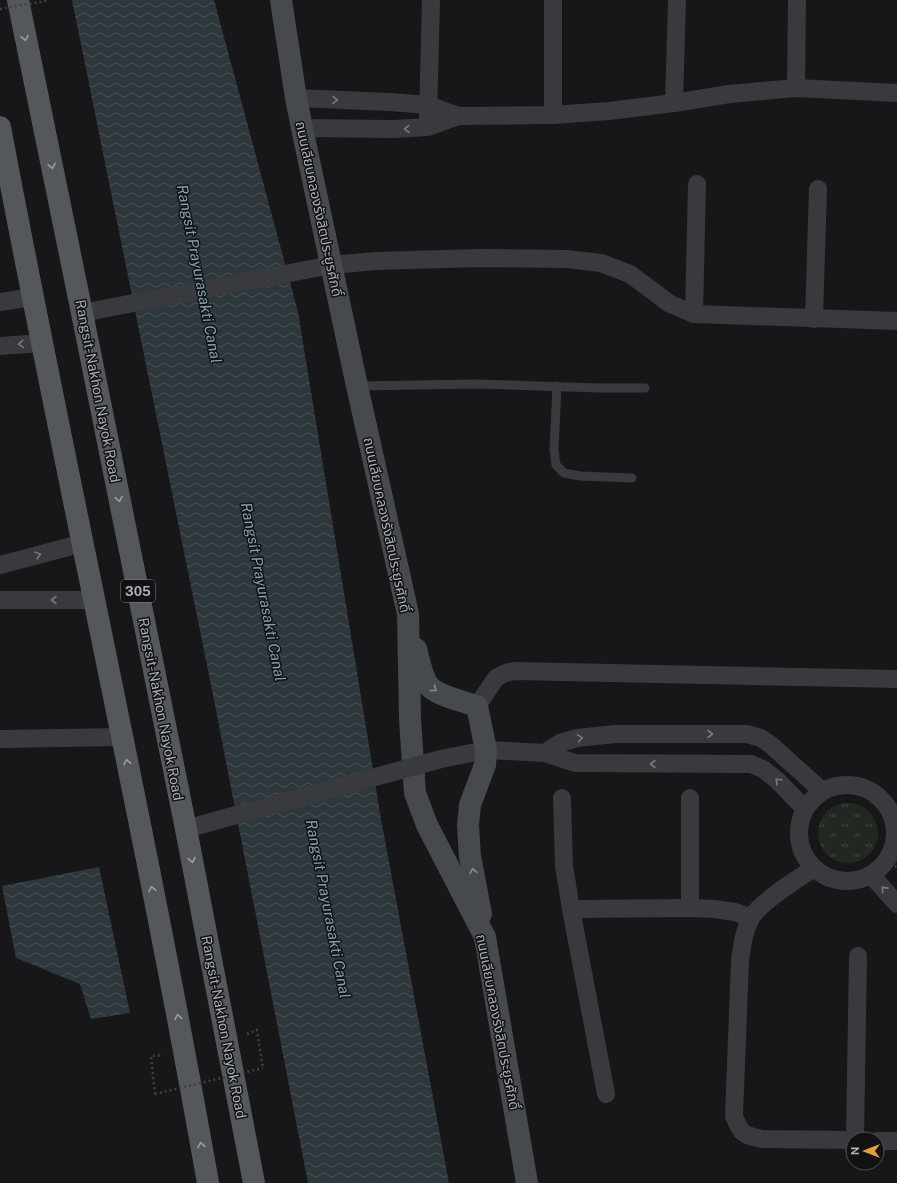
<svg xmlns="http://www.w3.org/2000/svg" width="897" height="1183" viewBox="0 0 897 1183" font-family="'Public Sans','Noto Sans Thai',sans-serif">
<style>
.grass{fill:url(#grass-tufts)}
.water{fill:url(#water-waves)}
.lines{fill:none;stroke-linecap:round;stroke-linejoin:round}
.path{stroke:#3e4144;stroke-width:2.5;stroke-dasharray:2 3;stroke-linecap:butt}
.lane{stroke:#383a3d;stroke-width:9}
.street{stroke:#383a3d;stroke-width:18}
.secondary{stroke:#46494d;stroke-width:22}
.primary{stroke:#54575c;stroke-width:22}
.path-bridge{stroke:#3e4144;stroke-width:2.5;stroke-dasharray:2 3;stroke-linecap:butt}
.street-bridge{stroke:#383a3d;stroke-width:18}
.oneway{stroke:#999ea6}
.oneway2{stroke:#777b81}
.oneway3{stroke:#878c93}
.labels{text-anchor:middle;stroke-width:3;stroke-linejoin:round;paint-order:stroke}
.shield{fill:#121214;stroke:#7c8187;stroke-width:1}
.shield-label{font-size:13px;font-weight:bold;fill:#aab0b8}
.street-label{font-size:14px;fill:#aab0b8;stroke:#121214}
.water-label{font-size:15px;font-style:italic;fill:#83a0b0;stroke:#121214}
</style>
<defs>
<pattern id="grass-tufts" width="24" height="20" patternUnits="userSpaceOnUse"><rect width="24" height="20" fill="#212821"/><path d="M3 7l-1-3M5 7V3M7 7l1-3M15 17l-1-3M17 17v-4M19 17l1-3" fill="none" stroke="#3f453f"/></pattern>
<pattern id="water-waves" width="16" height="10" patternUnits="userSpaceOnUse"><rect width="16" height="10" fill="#2e373c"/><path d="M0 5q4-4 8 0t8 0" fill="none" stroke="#4a5156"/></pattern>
</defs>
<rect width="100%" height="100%" fill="#171719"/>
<!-- grass -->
<circle class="grass" cx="848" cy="833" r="30"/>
<!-- water -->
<g class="water">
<path d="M 72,0 L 214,0 L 298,312 L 381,819 L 449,1183 L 308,1183 L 213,695 Z"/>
<path d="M 99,867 L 130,1013 L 91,1019 L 80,984 L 16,958 L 2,886 Z"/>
</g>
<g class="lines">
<!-- path -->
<g class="path">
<path d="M 45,0 L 46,1"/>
<path d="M 895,867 L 897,865"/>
<path d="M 247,1034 L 257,1030 L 263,1068"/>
<path d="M 155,1094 L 151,1056 L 163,1055"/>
</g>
<!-- lane -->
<g class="lane">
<path d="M 357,386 L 476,384 L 599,388 L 645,388"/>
<path d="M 557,386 L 554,450 L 556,465 L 564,473 L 580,476 L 632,478"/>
</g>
<!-- street -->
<g class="street">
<path d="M 553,0 L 553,115"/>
<path d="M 796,88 L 797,0"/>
<path d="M 296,98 L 390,102 L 428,105 L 458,116"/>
<path d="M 674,103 L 677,0"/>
<path d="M 428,117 L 431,0"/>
<path d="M 302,128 L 393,129 L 428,127 L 458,116 L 553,115 L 609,111 L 674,103 L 729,94 L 796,88 L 897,93"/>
<path d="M 0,302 L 33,297"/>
<path d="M 82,313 L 331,265 L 376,261 L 479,258 L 566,259 L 601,263 L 630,274 L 670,304 L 694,314 L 897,321"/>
<path d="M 694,314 L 697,184"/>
<path d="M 814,319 L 818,189"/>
<path d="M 0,346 L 42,343"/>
<path d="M 0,565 L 83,543"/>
<path d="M 0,600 L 93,600"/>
<path d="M 477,706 L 496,678 L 505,673 L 515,671 L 897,679"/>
<path d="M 0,739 L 122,737"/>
<path d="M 545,753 L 560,743 L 577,738 L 615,734 L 747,734 L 761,738 L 771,745 L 822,791"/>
<path d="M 441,759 L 486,750 L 506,751 L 545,753 L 575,763 L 751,764 L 763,769 L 777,780 L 805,809"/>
<circle cx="847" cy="833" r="48"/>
<path d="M 562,798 L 564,866 L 571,909 L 606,1094"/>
<path d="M 690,798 L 690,908"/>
<path d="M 186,829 L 218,820"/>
<path d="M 814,868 C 797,879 760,902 751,918 C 744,931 742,946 740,961 L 734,1116 C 741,1134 743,1135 762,1139 L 853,1140"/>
<path d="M 871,875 L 897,904"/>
<path d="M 571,909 L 690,908 L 714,909 L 735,912 L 751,918"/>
<path d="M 855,1139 L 858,956"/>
<path d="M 877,1141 L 897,1141"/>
</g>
<!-- secondary -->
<g class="secondary">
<path d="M 281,0 L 296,98 L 302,128 L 357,386 L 408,614 L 410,719 L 415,793 L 427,825 L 485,937 L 527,1183"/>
<path d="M 416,649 C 419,659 422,679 430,687 C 439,696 465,702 477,706 L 486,750 L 485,765 L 470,805 L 468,825 L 470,856 L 481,914"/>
</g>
<!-- primary -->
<g class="primary">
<path d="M 18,0 L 82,313 L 186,829 L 254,1183"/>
<path d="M 0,127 C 66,480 146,830 208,1183"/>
</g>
<!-- path-bridge -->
<g class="path-bridge">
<path d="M 0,9 L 46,1"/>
<path d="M 155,1094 L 263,1068"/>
</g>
<!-- street-bridge -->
<path class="street-bridge" d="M 218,820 L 441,759"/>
</g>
<!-- one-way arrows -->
<defs><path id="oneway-chevron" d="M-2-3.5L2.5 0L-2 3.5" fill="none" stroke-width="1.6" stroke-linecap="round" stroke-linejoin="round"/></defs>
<g class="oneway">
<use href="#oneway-chevron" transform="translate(25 38) rotate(78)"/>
<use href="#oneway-chevron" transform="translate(52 166) rotate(78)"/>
<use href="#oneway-chevron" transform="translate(119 499) rotate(79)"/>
<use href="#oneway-chevron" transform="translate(127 762) rotate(-101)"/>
<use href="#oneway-chevron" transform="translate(192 860) rotate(79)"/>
<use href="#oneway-chevron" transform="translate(152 889) rotate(-101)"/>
<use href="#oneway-chevron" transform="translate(178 1017) rotate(-101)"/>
<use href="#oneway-chevron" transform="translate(201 1145) rotate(-100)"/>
</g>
<g class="oneway2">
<use href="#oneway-chevron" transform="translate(335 100) rotate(2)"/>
<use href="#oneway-chevron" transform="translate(407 129) rotate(177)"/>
<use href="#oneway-chevron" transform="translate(21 344) rotate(176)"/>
<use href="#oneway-chevron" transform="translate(38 555) rotate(-15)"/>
<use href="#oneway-chevron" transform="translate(54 600) rotate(180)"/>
<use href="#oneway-chevron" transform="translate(710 734)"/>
<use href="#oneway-chevron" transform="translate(580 738) rotate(-9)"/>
<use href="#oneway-chevron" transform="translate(653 764) rotate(180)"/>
<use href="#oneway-chevron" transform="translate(778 781) rotate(-137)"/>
<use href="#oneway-chevron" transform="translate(884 889) rotate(-132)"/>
</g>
<g class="oneway3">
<use href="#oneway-chevron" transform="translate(434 689) rotate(37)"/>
<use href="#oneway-chevron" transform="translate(473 871) rotate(-100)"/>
</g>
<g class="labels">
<!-- shield labels -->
<rect class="shield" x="121" y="580" width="34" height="22" rx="3"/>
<g class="shield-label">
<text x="138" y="596">305</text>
</g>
<!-- street labels -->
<g class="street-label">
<text transform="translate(319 209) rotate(78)" y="5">ถนนเลียบคลองรังสิตประยูรศักดิ์</text>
<text transform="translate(98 391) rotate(79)" y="5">Rangsit-Nakhon Nayok Road</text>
<text transform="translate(387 525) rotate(78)" y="5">ถนนเลียบคลองรังสิตประยูรศักดิ์</text>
<text transform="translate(161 709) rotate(79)" y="5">Rangsit-Nakhon Nayok Road</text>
<text transform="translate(498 1022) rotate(79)" y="5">ถนนเลียบคลองรังสิตประยูรศักดิ์</text>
<text transform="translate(224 1027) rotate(79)" y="5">Rangsit-Nakhon Nayok Road</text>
</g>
<!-- water labels -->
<g class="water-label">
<text transform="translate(199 274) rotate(79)" y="5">Rangsit Prayurasakti Canal</text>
<text transform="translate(263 592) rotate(79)" y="5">Rangsit Prayurasakti Canal</text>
<text transform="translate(328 909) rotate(79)" y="5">Rangsit Prayurasakti Canal</text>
</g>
</g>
<!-- north arrow -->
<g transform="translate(865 1151) rotate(270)"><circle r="19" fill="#121214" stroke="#4f5156"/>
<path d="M0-3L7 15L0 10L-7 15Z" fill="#e69d41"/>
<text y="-6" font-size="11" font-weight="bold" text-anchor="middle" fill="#aab0b8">N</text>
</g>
</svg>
